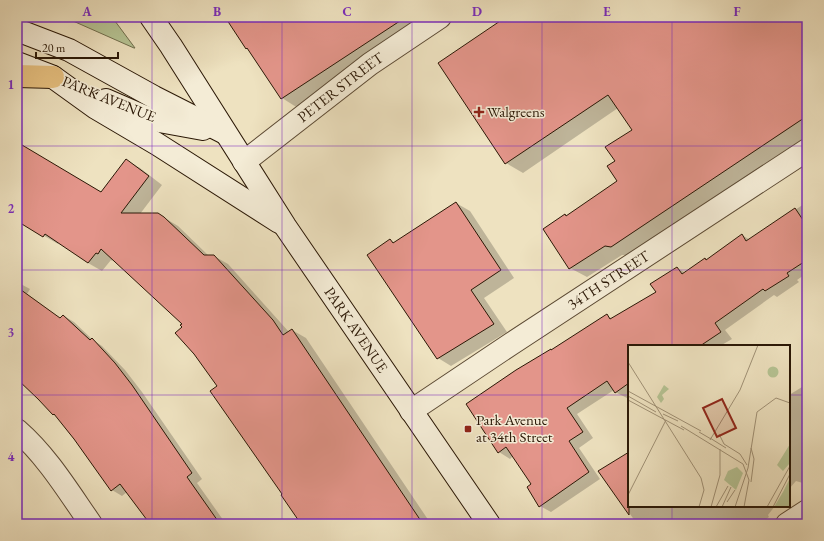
<svg xmlns="http://www.w3.org/2000/svg" width="824" height="541" viewBox="0 0 824 541" font-family="'EB Garamond',serif">
<style>
.green{fill:#b6c494;stroke:#706e4d}
.shadow{fill:#0003}
.building{fill:#e3958a;stroke:#2b1806}
.lines{fill:none;stroke-linecap:round;stroke-linejoin:round}
.minor-casing{stroke:#5c4a34;stroke-width:24}
.secondary-casing{stroke:#2b1806;stroke-width:24}
.motorway-casing{stroke:#2b1806;stroke-width:24}
.minor{stroke:#f4ecd6;stroke-width:22}
.secondary{stroke:#f4ecd6;stroke-width:22}
.motorway{stroke:#e7c180;stroke-width:22}
.grid{fill:none;stroke:#7b2cbf;stroke-width:1;stroke-opacity:0.55}
.poi-dot{fill:#8f2418;stroke:#f4ecd6;stroke-width:1.5}
.labels{text-anchor:middle;stroke-width:3;stroke-linejoin:round;paint-order:stroke}
.street-label{font-size:15px;fill:#2b1806;stroke:#f4ecd6}
.poi-label{font-size:15px;fill:#2b1806;stroke:#f4ecd6;text-anchor:start}
.inset-road{fill:none;stroke:#a09176;stroke-width:1}
.view{fill:#8f2418;fill-opacity:0.15;stroke:#8f2418;stroke-width:2}
.inset-edge{fill:none;stroke:#2b1806;stroke-width:2}
.neatline{fill:none;stroke:#7b2cbf;stroke-width:1.5}
.grid-label{font-size:13px;text-anchor:middle;font-weight:bold;fill:#7b2cbf}
</style>
<rect width="100%" height="100%" fill="#eee2c0"/>
<filter id="stains"><feTurbulence type="fractalNoise" baseFrequency=".005" numOctaves="4"/><feColorMatrix values="0 0 0 0 .2 0 0 0 0 .09 0 0 0 0 .02 0 0 0 .5 -.17"/></filter>
<radialGradient id="worn" r=".72"><stop offset=".6" stop-color="#630" stop-opacity="0"/><stop offset="1" stop-color="#630" stop-opacity=".3"/></radialGradient>
<!-- green -->
<path class="green" d="M 64,17 L 112,17 L 135,48 L 134,48 Z"/>
<!-- shadow -->
<g class="shadow">
<path d="M 226,17 L 427,17 L 301,110 L 282,98 Z"/>
<path d="M 508,17 L 807,17 L 807,136 L 628,255 L 622,255 L 587,277 L 570,268 L 567,217 L 619,182 L 633,131 L 618,108 L 523,173 L 506,163 L 439,64 Z"/>
<path d="M 17,143 L 102,193 L 126,160 L 140,168 L 162,185 L 140,214 L 158,214 L 178,226 L 209,256 L 214,256 L 228,264 L 289,332 L 292,330 L 306,338 L 431,524 L 302,524 L 283,495 L 183,327 L 183,324 L 113,259 L 112,261 L 111,260 L 102,271 L 88,263 L 59,242 L 58,244 L 17,220 Z"/>
<path d="M 807,202 L 807,273 L 797,280 L 799,282 L 777,297 L 774,295 L 725,330 L 732,339 L 720,346 L 629,346 L 629,397 L 627,398 L 615,392 L 614,390 L 577,414 L 593,438 L 579,448 L 600,479 L 551,512 L 540,506 L 532,484 L 513,456 L 510,459 L 499,452 L 551,350 L 552,350 L 607,316 L 613,319 L 657,292 L 677,268 L 686,273 L 706,260 L 742,235 L 750,240 Z"/>
<path d="M 456,203 L 470,211 L 514,278 L 484,298 L 507,332 L 451,366 L 438,358 L 390,240 L 395,243 Z"/>
<path d="M 17,282 L 30,289 L 27,294 L 61,319 L 64,316 L 74,322 L 93,340 L 102,346 L 125,370 L 142,392 L 202,479 L 197,483 L 226,524 L 150,524 L 127,492 L 122,496 L 112,490 L 75,438 L 56,416 L 53,414 L 17,373 Z"/>
<path d="M 807,384 L 807,477 L 806,484 L 796,481 L 789,489 L 789,395 Z"/>
<path d="M 629,453 L 629,506 L 775,506 L 768,515 L 769,517 L 759,524 L 637,524 L 600,471 Z"/>
<path d="M 17,482 L 20,486 L 17,488 Z"/>
<path d="M 17,515 L 24,524 L 17,524 Z"/>
</g>
<!-- building -->
<g class="building">
<path d="M 225,17 L 406,17 L 281,99 L 247,48 L 246,49 Z"/>
<path d="M 506,17 L 807,17 L 807,116 L 611,247 L 605,246 L 569,269 L 543,229 L 565,214 L 566,216 L 617,181 L 607,166 L 615,161 L 605,147 L 632,130 L 608,95 L 505,164 L 438,63 Z"/>
<path d="M 17,142 L 101,192 L 126,159 L 149,176 L 121,213 L 158,213 L 164,217 L 204,255 L 214,255 L 273,320 L 283,335 L 292,329 L 423,524 L 301,524 L 281,495 L 282,494 L 210,391 L 217,386 L 194,354 L 175,333 L 182,327 L 180,325 L 182,324 L 101,249 L 98,254 L 96,253 L 88,263 L 45,234 L 43,237 L 17,221 Z"/>
<path d="M 456,202 L 501,270 L 471,290 L 494,324 L 437,359 L 367,255 L 390,239 L 393,243 Z"/>
<path d="M 795,208 L 807,226 L 807,260 L 787,273 L 789,276 L 765,291 L 763,289 L 715,323 L 721,332 L 700,346 L 629,346 L 629,383 L 615,393 L 607,381 L 567,408 L 583,432 L 569,441 L 589,472 L 539,507 L 527,487 L 531,484 L 506,447 L 498,453 L 466,404 L 516,370 L 551,349 L 551,350 L 607,314 L 610,319 L 656,292 L 650,284 L 677,267 L 682,274 L 705,258 L 706,260 L 742,234 L 746,241 Z"/>
<path d="M 17,287 L 60,318 L 63,315 L 90,340 L 92,338 L 115,363 L 132,385 L 192,473 L 187,477 L 220,524 L 150,524 L 120,484 L 111,491 L 74,439 L 54,414 L 53,415 L 38,399 L 17,379 Z"/>
<path d="M 629,452 L 629,515 L 598,471 Z"/>
</g>
<g class="lines">
<!-- minor casing -->
<g class="minor-casing">
<g id="minor">
<path id="s1" d="M 244,162 L 370,64 L 440,17"/>
<path id="s2" d="M 411,411 L 511,344 L 807,150"/>
<path d="M 17,430 C 47,456 68,491 91,524"/>
<path d="M 787,524 L 807,511"/>
</g>
</g>
<!-- secondary casing -->
<g class="secondary-casing">
<g id="secondary">
<path id="s3" d="M 151,17 L 171,46 L 285,226 L 489,524"/>
<path d="M 17,30 L 69,50 L 154,97 L 225,133"/>
<path d="M 17,63 L 51,76"/>
<path d="M 53,77 L 96,108 L 157,144 L 279,222"/>
<path d="M 106,100 L 143,116 L 159,121 L 203,129"/>
</g>
</g>
<!-- motorway casing -->
<g class="motorway-casing">
<path id="motorway" d="M 17,76 L 53,77"/>
</g>
<!-- minor -->
<use href="#minor" class="minor"/>
<!-- secondary -->
<use href="#secondary" class="secondary"/>
<!-- motorway -->
<use href="#motorway" class="motorway"/>
</g>
<!-- grid -->
<path class="grid" d="M 152,17 L 152,524M 282,17 L 282,524M 412,17 L 412,524M 542,17 L 542,524M 672,17 L 672,346M 17,146 L 807,146M 17,270 L 807,270M 17,395 L 629,395M 789,395 L 807,395M 672,506 L 672,524"/>
<!-- markers -->
<g class="poi-dot">
<path d="M477 106h4v4h4v4h-4v4h-4v-4h-4v-4h4z"/>
<rect x="464" y="425" width="8" height="8" rx="2"/>
</g>
<g class="labels">
<!-- street labels -->
<g class="street-label">
<text dy="5" stroke="none"><textPath href="#s1" startOffset="122">PETER STREET</textPath></text>
<text transform="translate(109 99) rotate(22)" y="5">PARK AVENUE</text>
<text dy="5" stroke="none"><textPath href="#s2" startOffset="237">34TH STREET</textPath></text>
<text dy="5" stroke="none"><textPath href="#s3" startOffset="374">PARK AVENUE</textPath></text>
</g>
<!-- poi labels -->
<g class="poi-label">
<text x="487" y="117">Walgreens</text>
<text x="476" y="425">Park Avenue<tspan x="476" dy="17">at 34th Street</tspan></text>
</g>
</g>
<!-- overview -->
<g transform="translate(628 345)">
<rect width="162" height="162" fill="#eee2c0"/>
<path d="M139.5 27a5.5 5.5 0 1 1 11 0a5.5 5.5 0 1 1-11 0ZM 36,40 L 41,44 L 34,50 L 36,54 L 33,58 L 29,52 ZM 162,99 L 162,118 L 155,126 L 149,120 ZM 109,122 L 115,128 L 108,145 L 96,135 L 100,126 ZM 162,133 L 162,162 L 146,162 L 155,147 Z" fill="#b6c494"/>
<path class="inset-road" d="M 0,17 L 73,133 L 76,145 L 71,162M 0,46 L 73,86M 0,51 L 28,67M 0,55 L 56,85M 35,69 L 50,76M 53,81 L 115,119 L 121,135 L 116,162M 71,87 L 83,94M 91,89 L 96,99 L 112,109 L 119,120M 82,93 L 98,103M 82,95 L 112,45 L 130,0M 123,137 L 126,114 L 123,103M 0,150 L 38,75M 99,157 L 107,145M 83,162 L 92,130 L 92,104M 88,162 L 100,141M 94,162 L 103,142M 107,162 L 120,123 L 129,67 L 148,53 L 162,58M 139,162 L 162,121M 145,162 L 162,129"/>
<path class="view" d="M 94,54 L 108,83 L 89,92 L 75,63 Z"/>
<rect width="162" height="162" class="inset-edge"/>
</g>
<!-- margin -->
<rect width="824" height="541" fill="none" stroke="#eee2c0" stroke-width="44"/>
<!-- scale -->
<path d="M36 52v6h82v-6" fill="none" stroke="#2b1806" stroke-width="2"/>
<text x="42" y="52" font-size="12" fill="#2b1806" stroke="#f4ecd6" stroke-width="3" paint-order="stroke">20 m</text>
<rect x="22" y="22" width="780" height="497" class="neatline"/>
<g class="grid-label">
<text x="87" y="16">A</text>
<text x="217" y="16">B</text>
<text x="347" y="16">C</text>
<text x="477" y="16">D</text>
<text x="607" y="16">E</text>
<text x="737" y="16">F</text>
<text x="11" y="89">1</text>
<text x="11" y="213">2</text>
<text x="11" y="337">3</text>
<text x="11" y="461">4</text>
</g>
<rect width="100%" height="100%" filter="url(#stains)"/>
<rect width="100%" height="100%" fill="url(#worn)"/>
</svg>
